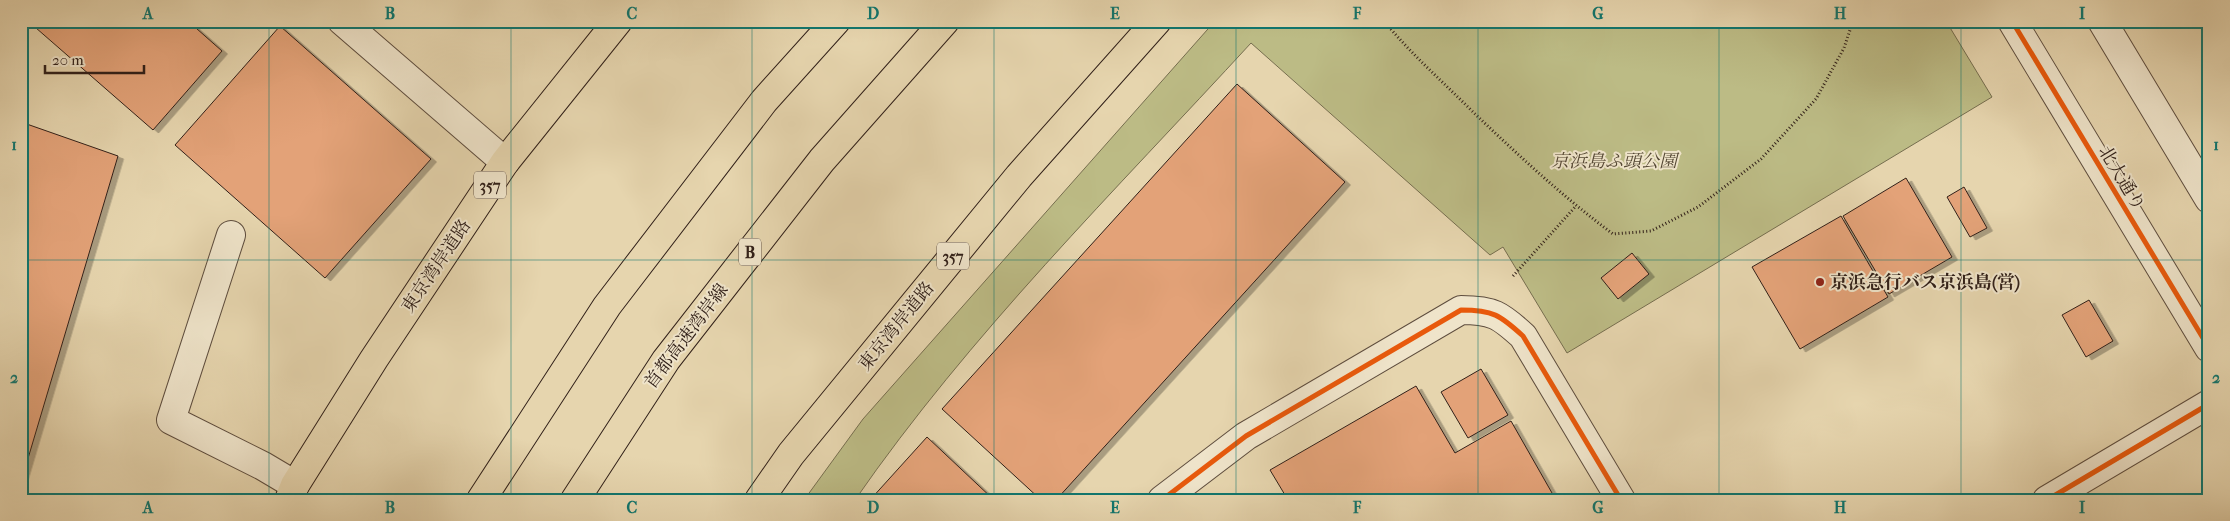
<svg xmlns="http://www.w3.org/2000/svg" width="2230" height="521" viewBox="0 0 2230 521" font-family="'IM FELL French Canon','Noto Serif JP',serif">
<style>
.green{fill:#bcbb85;stroke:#766e4f}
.building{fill:#e3a278;stroke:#312019;filter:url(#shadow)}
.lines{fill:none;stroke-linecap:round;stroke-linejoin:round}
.minor-casing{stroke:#5e4d3e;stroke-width:30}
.highway-casing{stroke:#312019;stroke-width:30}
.path{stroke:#312019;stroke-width:3;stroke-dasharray:1 2.5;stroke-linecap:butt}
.minor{stroke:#efe4ca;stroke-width:28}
.highway{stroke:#e6d5ae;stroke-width:28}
.cycleway-casing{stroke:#efe4ca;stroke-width:8}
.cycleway{stroke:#e8590c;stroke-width:5}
.grid{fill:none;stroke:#0f766e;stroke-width:1;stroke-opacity:0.55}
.poi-dot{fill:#8f2418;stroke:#efe4ca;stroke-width:2}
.labels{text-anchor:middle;stroke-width:4;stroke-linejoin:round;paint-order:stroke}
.shield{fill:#efe4ca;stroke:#6a5b4e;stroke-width:1}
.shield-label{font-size:16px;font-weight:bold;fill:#312019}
.park-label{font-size:18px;font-style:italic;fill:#544734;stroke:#efe4ca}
.street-label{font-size:18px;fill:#312019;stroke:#efe4ca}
.poi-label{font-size:18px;font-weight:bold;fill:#312019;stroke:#efe4ca;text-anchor:start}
.neatline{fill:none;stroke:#0f766e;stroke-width:2}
.grid-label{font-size:16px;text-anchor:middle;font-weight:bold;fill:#0f766e}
</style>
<defs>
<filter id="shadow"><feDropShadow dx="5.5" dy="3" stdDeviation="0" flood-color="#0004"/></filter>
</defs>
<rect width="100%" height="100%" fill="#e6d5ae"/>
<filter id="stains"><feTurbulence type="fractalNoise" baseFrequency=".004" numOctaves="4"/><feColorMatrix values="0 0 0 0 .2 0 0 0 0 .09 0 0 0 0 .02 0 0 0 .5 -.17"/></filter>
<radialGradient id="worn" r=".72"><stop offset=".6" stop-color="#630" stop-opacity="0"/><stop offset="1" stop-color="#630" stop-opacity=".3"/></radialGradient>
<!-- green -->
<path class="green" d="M 1215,21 L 1946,21 L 1992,97 L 1567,353 L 1503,247 L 1490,255 L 1251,43 C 1115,191 970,334 855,500 L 804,500 L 863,419 Z"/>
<!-- building -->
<g class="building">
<path d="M 28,21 L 188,21 L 222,51 L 153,130 Z"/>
<path d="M 280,26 L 431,159 L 325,278 L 175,145 Z"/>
<path d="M 1237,84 L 1345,182 L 1056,500 L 1041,500 L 942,409 Z"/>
<path d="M 21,122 L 118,156 L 21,482 Z"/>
<path d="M 1906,178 L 1952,257 L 1889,294 L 1843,216 Z"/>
<path d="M 1964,187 L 1987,228 L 1970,237 L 1947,197 Z"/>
<path d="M 1841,216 L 1888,297 L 1800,349 L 1752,267 Z"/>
<path d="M 1632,253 L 1649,274 L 1618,299 L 1601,278 Z"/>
<path d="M 2089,300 L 2113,341 L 2086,357 L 2062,315 Z"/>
<path d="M 1481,369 L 1508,415 L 1468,438 L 1441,392 Z"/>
<path d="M 1416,386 L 1455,453 L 1511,421 L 1556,500 L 1288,500 L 1270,470 Z"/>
<path d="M 927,437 L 994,500 L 870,500 Z"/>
</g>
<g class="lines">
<!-- minor casing -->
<g class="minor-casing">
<g id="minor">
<path d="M 342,21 L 505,162"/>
<path d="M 2012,21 L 2209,348"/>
<path d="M 2102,21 L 2209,199"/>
<path d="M 231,235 L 171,420 L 263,466 L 295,485"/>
<path d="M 1162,500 L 1246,436 L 1461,310 C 1493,310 1500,315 1523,336 L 1621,500"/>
<path d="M 2047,500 L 2209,404"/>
</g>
</g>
<!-- highway casing -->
<g class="highway-casing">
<g id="highway">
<path d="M 289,500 L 295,485 L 374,359 L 505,162 L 618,21"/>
<path d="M 481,500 L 607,306 L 764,101 L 836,21"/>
<path d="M 575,500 L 666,360 L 822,160 L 945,21"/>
<path d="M 759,500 L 791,454 L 1019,176 L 1157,21"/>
</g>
</g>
<!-- path -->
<g class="path">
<path d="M 1384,21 C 1411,54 1442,81 1472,111 C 1517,154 1562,196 1613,234 L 1651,231 L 1698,207 L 1761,159 L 1816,99 L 1844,48 L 1853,21"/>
<path d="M 1513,276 L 1576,206"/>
</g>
<!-- minor -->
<use href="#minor" class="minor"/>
<!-- highway -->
<use href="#highway" class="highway"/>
<!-- cycleway casing -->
<g class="cycleway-casing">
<g id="cycleway">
<path d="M 2012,21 L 2209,348"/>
<path d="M 1162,500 L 1246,436 L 1461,310 C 1493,310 1500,315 1523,336 L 1621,500"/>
<path d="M 2047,500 L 2209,404"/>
</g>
</g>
<!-- cycleway -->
<use href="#cycleway" class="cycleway"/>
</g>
<!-- grid -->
<path class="grid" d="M 269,21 L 269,500M 511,21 L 511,500M 752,21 L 752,500M 994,21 L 994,500M 1236,21 L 1236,500M 1478,21 L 1478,500M 1719,21 L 1719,500M 1961,21 L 1961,500M 21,260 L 2209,260"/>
<!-- markers -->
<circle class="poi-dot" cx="1820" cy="282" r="5"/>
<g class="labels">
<!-- shield labels -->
<g class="shield">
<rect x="474" y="171.5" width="32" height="27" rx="4"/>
<rect x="739" y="238.5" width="22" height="27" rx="4"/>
<rect x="937" y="242.5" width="32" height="27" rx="4"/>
</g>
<g class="shield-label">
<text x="490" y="191">357</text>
<text x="750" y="258">B</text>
<text x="953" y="262">357</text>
</g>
<!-- park labels -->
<g class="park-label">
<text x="1614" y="167">京浜島ふ頭公園</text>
</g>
<!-- street labels -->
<g class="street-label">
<text transform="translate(2122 178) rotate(59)" y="6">北大通り</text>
<text transform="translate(436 266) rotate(-56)" y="6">東京湾岸道路</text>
<text transform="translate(896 326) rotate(-51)" y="6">東京湾岸道路</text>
<text transform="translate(686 336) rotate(-53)" y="6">首都高速湾岸線</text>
</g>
<!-- poi labels -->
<g class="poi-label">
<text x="1830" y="288">京浜急行バス京浜島(営)</text>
</g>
</g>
<!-- margin -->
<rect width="2230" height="521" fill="none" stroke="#e6d5ae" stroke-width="55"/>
<!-- scale -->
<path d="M45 65v8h99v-8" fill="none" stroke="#312019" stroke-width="2.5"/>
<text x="52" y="65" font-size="15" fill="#312019" stroke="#efe4ca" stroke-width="4" paint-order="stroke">20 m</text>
<rect x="28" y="28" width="2174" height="466" class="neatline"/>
<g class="grid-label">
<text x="148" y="19">A</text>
<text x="390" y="19">B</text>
<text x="632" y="19">C</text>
<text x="873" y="19">D</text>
<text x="1115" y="19">E</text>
<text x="1357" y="19">F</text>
<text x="1598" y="19">G</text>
<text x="1840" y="19">H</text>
<text x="2082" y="19">I</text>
<text x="14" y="150">1</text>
<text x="2216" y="150">1</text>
<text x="14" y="383">2</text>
<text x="2216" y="383">2</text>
<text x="148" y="513">A</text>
<text x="390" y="513">B</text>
<text x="632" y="513">C</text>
<text x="873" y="513">D</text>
<text x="1115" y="513">E</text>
<text x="1357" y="513">F</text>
<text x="1598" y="513">G</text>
<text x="1840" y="513">H</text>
<text x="2082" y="513">I</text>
</g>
<rect width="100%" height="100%" filter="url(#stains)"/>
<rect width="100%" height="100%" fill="url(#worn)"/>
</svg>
